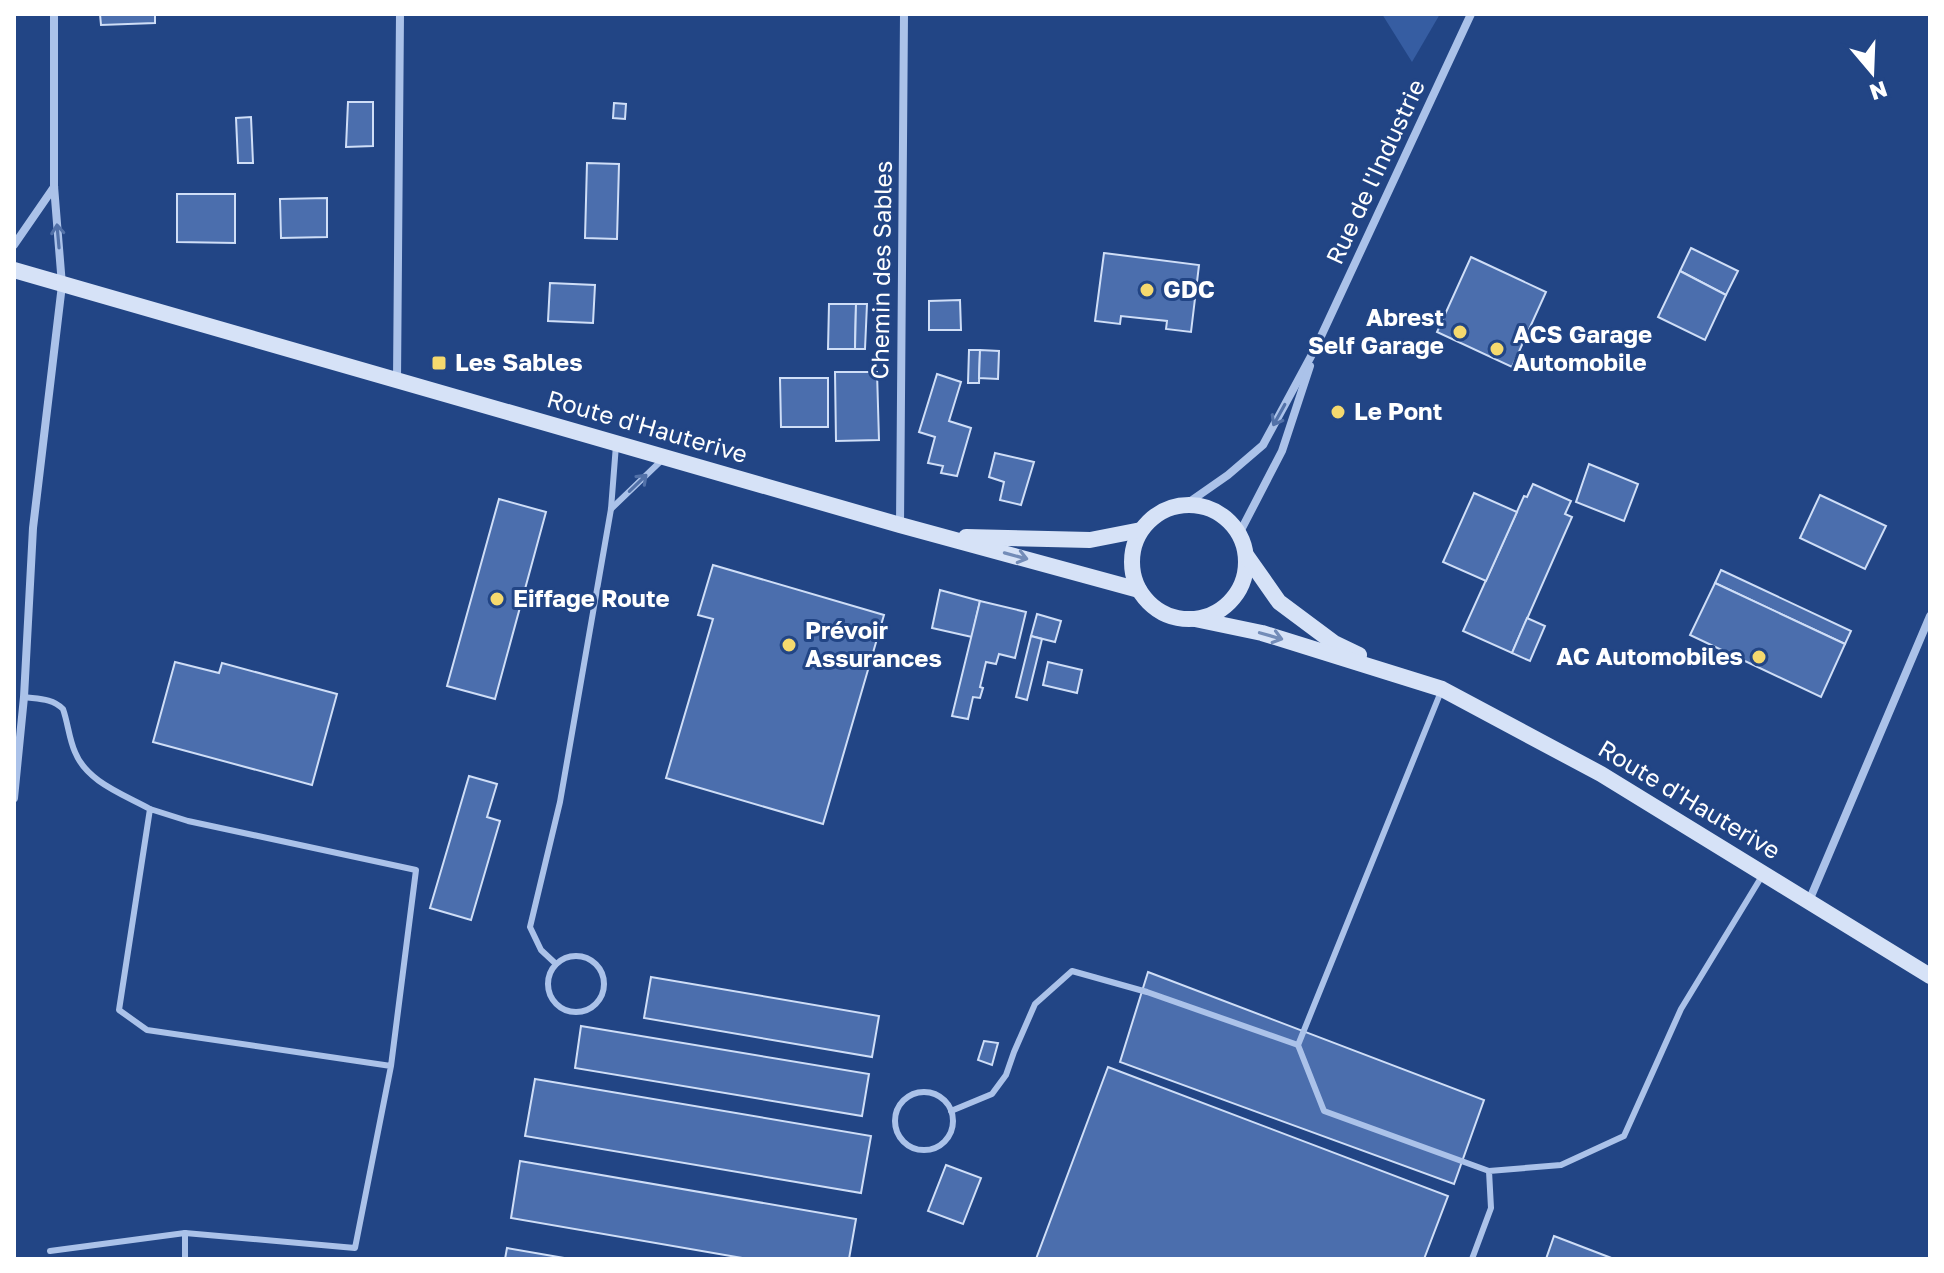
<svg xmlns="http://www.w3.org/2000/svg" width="1944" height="1273" viewBox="0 0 1944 1273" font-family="'Golos Text',sans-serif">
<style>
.green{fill:#365da2}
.building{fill:#4b6ead;stroke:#cfdef7;stroke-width:2}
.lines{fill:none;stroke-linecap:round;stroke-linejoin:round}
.lane{stroke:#abc2e9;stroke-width:6}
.street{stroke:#abc2e9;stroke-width:8}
.secondary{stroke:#d6e2f7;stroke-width:16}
.oneway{stroke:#5271a8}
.oneway2{stroke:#738cb8}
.poi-dot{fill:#f5d96e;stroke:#224585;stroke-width:3}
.labels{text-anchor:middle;stroke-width:6;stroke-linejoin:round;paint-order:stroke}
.street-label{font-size:24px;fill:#fff;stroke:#224585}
.poi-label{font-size:24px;font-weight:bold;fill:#fff;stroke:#224585;text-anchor:start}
</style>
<rect width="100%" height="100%" fill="#224585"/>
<!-- green -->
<path class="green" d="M 1382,14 L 1440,14 L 1412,62 Z"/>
<!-- building -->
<g class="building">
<path d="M 100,14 L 155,14 L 155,23 L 101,25 Z"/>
<path d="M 348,102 L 373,102 L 373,146 L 346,147 Z"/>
<path d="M 614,103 L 626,104 L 625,119 L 613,118 Z"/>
<path d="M 251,117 L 253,163 L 238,163 L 236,118 Z"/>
<path d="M 587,163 L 619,164 L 617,239 L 585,238 Z"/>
<path d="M 177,194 L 235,194 L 235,243 L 177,242 Z"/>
<path d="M 327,198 L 327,237 L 281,238 L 280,199 Z"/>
<path d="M 1691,248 L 1738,271 L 1726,295 L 1680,271 Z"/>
<path d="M 1104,253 L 1199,265 L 1191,332 L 1166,329 L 1167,321 L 1121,316 L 1120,324 L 1095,321 Z"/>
<path d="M 1471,257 L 1546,292 L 1512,367 L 1437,332 Z"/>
<path d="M 1680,271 L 1726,295 L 1705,340 L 1658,317 Z"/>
<path d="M 550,283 L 595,285 L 593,323 L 548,321 Z"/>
<path d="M 960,300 L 961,330 L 929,330 L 929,301 Z"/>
<path d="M 829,304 L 856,304 L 855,349 L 828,349 Z"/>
<path d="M 856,304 L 867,304 L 865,349 L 855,349 Z"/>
<path d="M 969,350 L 980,350 L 979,383 L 968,383 Z"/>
<path d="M 980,350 L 999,351 L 998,379 L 979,378 Z"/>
<path d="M 835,372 L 877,372 L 879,440 L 836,441 Z"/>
<path d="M 937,374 L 961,382 L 949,421 L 971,428 L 957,476 L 941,473 L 943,466 L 928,463 L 935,437 L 919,432 Z"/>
<path d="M 780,378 L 828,378 L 828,427 L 781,427 Z"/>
<path d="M 995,453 L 1034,462 L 1021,505 L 1000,500 L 1004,482 L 989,477 Z"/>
<path d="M 1589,464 L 1638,484 L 1624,521 L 1576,502 Z"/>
<path d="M 1533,484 L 1571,501 L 1565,514 L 1572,517 L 1512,653 L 1463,631 L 1524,496 L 1527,497 Z"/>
<path d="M 1474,493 L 1517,512 L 1486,581 L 1443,562 Z"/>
<path d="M 1820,495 L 1886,526 L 1865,569 L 1800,538 Z"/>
<path d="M 499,499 L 546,512 L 495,699 L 447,686 Z"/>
<path d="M 713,565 L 884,615 L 823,824 L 666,778 L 713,619 L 698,615 Z"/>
<path d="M 1721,570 L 1851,631 L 1845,644 L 1715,583 Z"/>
<path d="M 1715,583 L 1845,644 L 1821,697 L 1690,635 Z"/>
<path d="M 940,590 L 980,601 L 972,637 L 932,628 Z"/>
<path d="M 980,601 L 1026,612 L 1015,658 L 999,654 L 996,664 L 986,662 L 980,687 L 983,688 L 980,698 L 973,697 L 968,719 L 952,716 Z"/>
<path d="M 1037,614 L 1061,621 L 1055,642 L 1031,636 Z"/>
<path d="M 1527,618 L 1545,626 L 1530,661 L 1512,653 Z"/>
<path d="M 1031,636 L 1042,639 L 1027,700 L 1016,697 Z"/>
<path d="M 175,662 L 219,673 L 222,663 L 337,694 L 312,785 L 153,742 Z"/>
<path d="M 1048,662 L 1082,670 L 1077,693 L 1043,685 Z"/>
<path d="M 469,776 L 497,784 L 487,817 L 500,821 L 471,920 L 430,908 Z"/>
<path d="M 1148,972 L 1484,1100 L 1454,1184 L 1120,1062 Z"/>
<path d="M 651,977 L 879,1016 L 872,1057 L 644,1018 Z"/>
<path d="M 581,1026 L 869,1074 L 862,1116 L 575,1068 Z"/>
<path d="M 984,1041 L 998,1043 L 992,1065 L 978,1060 Z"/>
<path d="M 1108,1067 L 1448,1196 L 1424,1259 L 1036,1259 Z"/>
<path d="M 535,1079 L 871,1136 L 861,1193 L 525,1136 Z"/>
<path d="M 520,1161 L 856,1219 L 849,1259 L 748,1259 L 511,1218 Z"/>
<path d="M 946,1165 L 981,1178 L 963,1224 L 928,1211 Z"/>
<path d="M 1554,1236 L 1614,1259 L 1546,1259 Z"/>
<path d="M 507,1248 L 570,1259 L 505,1259 Z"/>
</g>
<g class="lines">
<!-- lane -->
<g class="lane">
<path d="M 611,509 L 663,459"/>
<path d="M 1442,689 L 1298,1045 L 1324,1111 L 1489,1171"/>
<path d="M 24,697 C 38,699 52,698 63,709 C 68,723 69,739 75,752 C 87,782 123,794 150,809"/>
<circle cx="576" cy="984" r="28"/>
<path d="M 556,964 L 541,950 L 530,927 L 560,802 L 611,509 L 616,445"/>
<circle cx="924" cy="1121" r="29"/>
<path d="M 951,1111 L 992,1094 L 1006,1075 L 1014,1052 L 1035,1004 L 1072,971 L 1147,992 L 1298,1045"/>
<path d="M 185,1233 L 185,1259"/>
<path d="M 50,1251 L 185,1233 L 355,1248 L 391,1066 L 416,870 L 188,821 L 150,809 L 119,1010 L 147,1030 L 391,1066"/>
<path d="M 1472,1259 L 1491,1208 L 1489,1171 L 1561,1165 L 1624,1136 L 1681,1009 L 1762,876"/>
</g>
<!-- street -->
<g class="street">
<path d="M 14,245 L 54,187"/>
<path d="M 397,381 L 400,14"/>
<path d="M 1185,505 L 1228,475 L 1263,445 L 1316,347 L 1471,14"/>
<path d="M 900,525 L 904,14"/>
<path d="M 1239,534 L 1282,451 L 1310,366"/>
<path d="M 14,798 L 24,697 L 33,528 L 62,285 L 54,186 L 54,14"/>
<path d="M 1809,901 L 1930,616"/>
</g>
<!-- secondary -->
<g class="secondary">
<path d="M 14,270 L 900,525 L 1139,590"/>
<circle cx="1189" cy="562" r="57"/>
<path d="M 966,537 L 1090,540 L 1141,530"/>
<path d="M 1246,555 L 1279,602 L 1334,643 L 1359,655"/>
<path d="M 1195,619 L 1262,633 L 1442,689 L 1601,774 L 1930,976"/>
</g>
</g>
<!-- one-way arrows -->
<defs><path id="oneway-shaft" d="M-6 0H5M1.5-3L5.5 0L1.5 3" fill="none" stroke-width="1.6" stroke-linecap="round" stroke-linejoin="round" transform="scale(2)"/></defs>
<g class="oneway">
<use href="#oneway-shaft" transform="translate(58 236) rotate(-95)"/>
<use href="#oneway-shaft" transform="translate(1279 415) rotate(119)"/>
<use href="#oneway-shaft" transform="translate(638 483) rotate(-44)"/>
</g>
<g class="oneway2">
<use href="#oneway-shaft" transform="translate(1016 556) rotate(15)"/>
<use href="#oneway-shaft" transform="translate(1271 636) rotate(16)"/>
</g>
<!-- markers -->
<g class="poi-dot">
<circle cx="1147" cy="290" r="8"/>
<circle cx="1460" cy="332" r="8"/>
<circle cx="1497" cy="349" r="8"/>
<rect x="431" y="355" width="16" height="16" rx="4"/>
<circle cx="1338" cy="412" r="8"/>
<circle cx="497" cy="599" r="8"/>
<circle cx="789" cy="645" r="8"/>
<circle cx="1759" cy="657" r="8"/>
</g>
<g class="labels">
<!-- street labels -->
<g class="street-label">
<text transform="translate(1376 172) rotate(-65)" y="8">Rue de l'Industrie</text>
<text transform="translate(882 270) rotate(-89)" y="8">Chemin des Sables</text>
<text transform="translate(647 427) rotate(16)" y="8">Route d'Hauterive</text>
<text transform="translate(1689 800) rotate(31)" y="8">Route d'Hauterive</text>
</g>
<!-- poi labels -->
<g class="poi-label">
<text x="1163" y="298">GDC</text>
<text x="1444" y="326" text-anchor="end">Abrest<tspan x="1444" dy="28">Self Garage</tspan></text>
<text x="1513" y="343">ACS Garage<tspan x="1513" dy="28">Automobile</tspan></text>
<text x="455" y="371">Les Sables</text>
<text x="1354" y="420">Le Pont</text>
<text x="513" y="607">Eiffage Route</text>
<text x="805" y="639">Prévoir<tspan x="805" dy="28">Assurances</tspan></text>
<text x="1743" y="665" text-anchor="end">AC Automobiles</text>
</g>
</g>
<!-- border -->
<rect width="1944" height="1273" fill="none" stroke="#ffffff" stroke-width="32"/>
<!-- north arrow -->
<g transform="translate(1872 72) rotate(161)" stroke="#224585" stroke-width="6" paint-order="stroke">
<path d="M0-6L14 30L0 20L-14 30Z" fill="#ffffff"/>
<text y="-12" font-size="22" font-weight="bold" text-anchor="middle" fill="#ffffff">N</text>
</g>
</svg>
